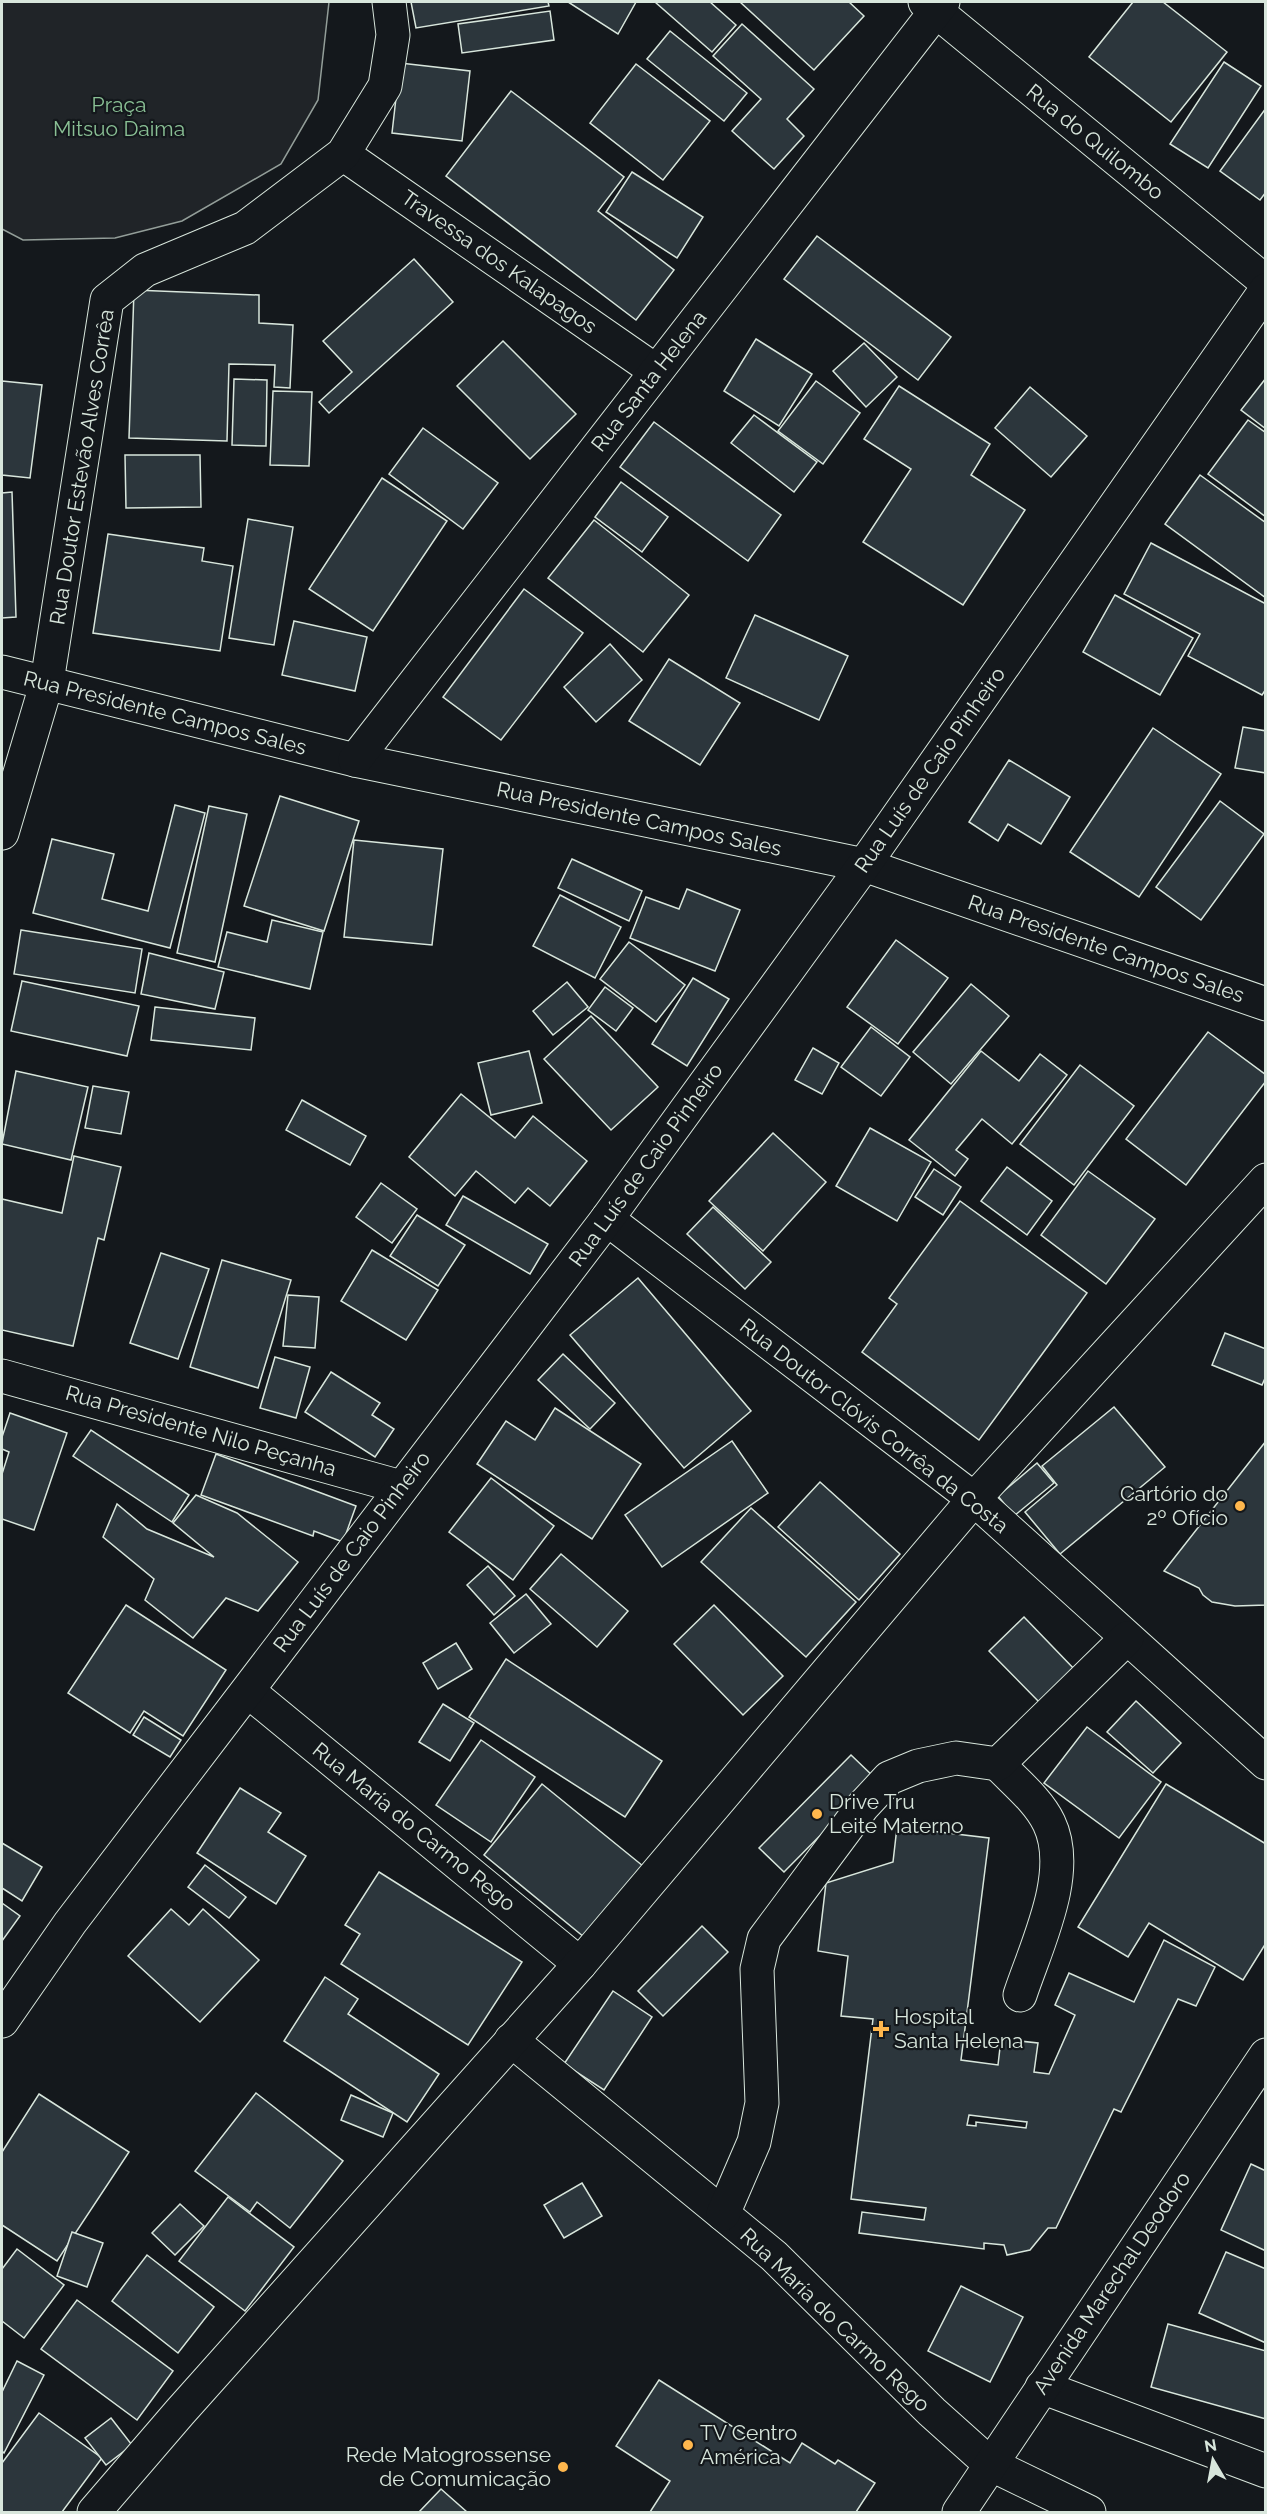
<svg xmlns="http://www.w3.org/2000/svg" width="1267" height="2514" viewBox="0 0 1267 2514" font-family="Raleway,sans-serif">
<style>
.green{fill:#202428;stroke:#939e99;stroke-width:1.5}
.building{fill:#2c363c;stroke:#d8e6dc;stroke-width:1.5;fill-rule:evenodd}
.lines{fill:none;stroke-linecap:round;stroke-linejoin:round}
.minor-casing{stroke:#d8e6dc;stroke-width:35}
.major-casing{stroke:#d8e6dc;stroke-width:35}
.minor{stroke:#14181c;stroke-width:33}
.major{stroke:#14181c;stroke-width:33}
.poi-dot{fill:#ffb74d;stroke:#14181c;stroke-width:2}
.labels{text-anchor:middle;stroke-width:4.5;stroke-linejoin:round;paint-order:stroke}
.park-label{font-size:21px;fill:#8ac095;stroke:#14181c}
.street-label{font-size:21px;fill:#d8e6dc;stroke:#14181c}
.poi-label{font-size:21px;fill:#d8e6dc;stroke:#14181c;text-anchor:start}
</style>
<rect width="100%" height="100%" fill="#14181c"/>
<!-- green -->
<path class="green" d="M 2,2 L 329,2 L 318,100 L 281,164 L 182,221 L 115,238 L 23,240 L 2,229 Z"/>
<!-- building -->
<g class="building">
<path d="M 411,2 L 548,2 L 549,6 L 416,28 Z"/>
<path d="M 568,2 L 636,2 L 618,34 Z"/>
<path d="M 655,2 L 710,2 L 736,25 L 712,52 Z"/>
<path d="M 740,2 L 849,2 L 864,16 L 814,70 Z"/>
<path d="M 1133,2 L 1163,2 L 1227,52 L 1171,122 L 1089,57 Z"/>
<path d="M 550,11 L 554,40 L 462,53 L 458,24 Z"/>
<path d="M 742,24 L 814,89 L 787,119 L 804,136 L 774,169 L 732,131 L 761,99 L 713,56 Z"/>
<path d="M 670,31 L 747,93 L 724,121 L 647,59 Z"/>
<path d="M 1224,62 L 1261,86 L 1208,168 L 1170,144 Z"/>
<path d="M 400,63 L 470,71 L 462,141 L 392,133 Z"/>
<path d="M 636,64 L 710,121 L 663,180 L 590,123 Z"/>
<path d="M 511,91 L 624,177 L 598,211 L 674,270 L 636,320 L 446,176 Z"/>
<path d="M 1266,108 L 1266,192 L 1260,200 L 1220,171 Z"/>
<path d="M 632,172 L 703,217 L 677,258 L 606,212 Z"/>
<path d="M 817,236 L 951,337 L 918,380 L 784,279 Z"/>
<path d="M 414,259 L 453,302 L 329,413 L 319,402 L 352,372 L 323,341 Z"/>
<path d="M 134,290 L 259,295 L 259,323 L 293,325 L 290,388 L 274,387 L 275,365 L 229,364 L 227,441 L 129,438 Z"/>
<path d="M 756,339 L 812,374 L 779,426 L 724,391 Z"/>
<path d="M 503,341 L 576,414 L 530,459 L 457,386 Z"/>
<path d="M 864,343 L 897,377 L 866,407 L 833,371 Z"/>
<path d="M 1266,378 L 1266,429 L 1241,410 Z"/>
<path d="M 234,379 L 267,380 L 266,446 L 232,445 Z"/>
<path d="M 2,381 L 42,385 L 30,478 L 2,475 Z"/>
<path d="M 816,381 L 860,413 L 823,464 L 778,431 Z"/>
<path d="M 899,386 L 990,444 L 971,475 L 1025,510 L 963,605 L 863,542 L 911,469 L 864,439 Z"/>
<path d="M 1030,387 L 1087,436 L 1051,477 L 995,428 Z"/>
<path d="M 273,391 L 312,392 L 309,466 L 270,465 Z"/>
<path d="M 754,415 L 817,462 L 794,492 L 731,443 Z"/>
<path d="M 1248,420 L 1266,433 L 1266,517 L 1208,474 Z"/>
<path d="M 654,422 L 781,515 L 748,561 L 620,467 Z"/>
<path d="M 423,428 L 498,483 L 463,529 L 389,474 Z"/>
<path d="M 125,455 L 200,455 L 201,507 L 126,508 Z"/>
<path d="M 1200,475 L 1266,523 L 1266,598 L 1165,524 Z"/>
<path d="M 382,478 L 447,521 L 373,631 L 309,589 Z"/>
<path d="M 621,482 L 668,517 L 642,552 L 595,517 Z"/>
<path d="M 12,492 L 16,617 L 2,618 L 2,493 Z"/>
<path d="M 248,519 L 293,527 L 274,645 L 229,638 Z"/>
<path d="M 594,520 L 689,595 L 643,652 L 548,578 Z"/>
<path d="M 108,534 L 204,548 L 202,561 L 233,566 L 220,651 L 93,633 Z"/>
<path d="M 1151,543 L 1266,604 L 1266,689 L 1262,695 L 1188,656 L 1200,634 L 1124,594 Z"/>
<path d="M 524,589 L 583,633 L 501,740 L 443,697 Z"/>
<path d="M 1115,595 L 1193,638 L 1160,695 L 1083,652 Z"/>
<path d="M 755,615 L 848,656 L 819,720 L 726,678 Z"/>
<path d="M 294,621 L 367,637 L 355,691 L 282,675 Z"/>
<path d="M 610,644 L 642,680 L 596,722 L 564,687 Z"/>
<path d="M 669,659 L 740,703 L 700,765 L 629,721 Z"/>
<path d="M 1243,727 L 1266,731 L 1266,773 L 1235,768 Z"/>
<path d="M 1153,728 L 1221,774 L 1139,897 L 1070,852 Z"/>
<path d="M 1009,760 L 1070,797 L 1041,844 L 1008,824 L 998,841 L 969,822 Z"/>
<path d="M 280,796 L 359,821 L 324,931 L 244,906 Z"/>
<path d="M 1220,801 L 1264,834 L 1201,920 L 1156,887 Z"/>
<path d="M 175,805 L 205,813 L 170,948 L 33,913 L 52,839 L 114,854 L 102,899 L 148,911 Z"/>
<path d="M 209,806 L 247,814 L 215,962 L 177,953 Z"/>
<path d="M 354,840 L 443,849 L 432,945 L 344,937 Z"/>
<path d="M 572,859 L 642,891 L 629,921 L 558,888 Z"/>
<path d="M 687,889 L 740,910 L 715,971 L 630,938 L 646,897 L 679,909 Z"/>
<path d="M 560,895 L 621,927 L 595,978 L 533,946 Z"/>
<path d="M 272,920 L 323,932 L 310,989 L 218,967 L 227,932 L 267,942 Z"/>
<path d="M 21,930 L 142,949 L 135,993 L 14,974 Z"/>
<path d="M 896,940 L 948,978 L 898,1044 L 847,1007 Z"/>
<path d="M 629,942 L 685,985 L 656,1022 L 600,979 Z"/>
<path d="M 149,953 L 224,972 L 215,1009 L 141,994 Z"/>
<path d="M 693,978 L 729,999 L 687,1066 L 652,1044 Z"/>
<path d="M 22,981 L 139,1006 L 127,1056 L 11,1031 Z"/>
<path d="M 567,982 L 588,1007 L 553,1035 L 533,1011 Z"/>
<path d="M 971,984 L 1009,1016 L 951,1084 L 913,1052 Z"/>
<path d="M 605,987 L 633,1008 L 616,1031 L 588,1010 Z"/>
<path d="M 155,1007 L 255,1018 L 251,1050 L 151,1040 Z"/>
<path d="M 591,1016 L 658,1087 L 611,1130 L 544,1059 Z"/>
<path d="M 871,1027 L 910,1057 L 881,1096 L 841,1067 Z"/>
<path d="M 1208,1032 L 1266,1075 L 1266,1081 L 1186,1185 L 1126,1139 Z"/>
<path d="M 813,1048 L 839,1063 L 822,1094 L 795,1080 Z"/>
<path d="M 529,1051 L 542,1103 L 491,1115 L 478,1063 Z"/>
<path d="M 981,1051 L 1019,1081 L 1040,1054 L 1067,1075 L 1012,1144 L 982,1119 L 956,1150 L 968,1159 L 955,1176 L 909,1140 Z"/>
<path d="M 1080,1065 L 1134,1106 L 1074,1185 L 1020,1144 Z"/>
<path d="M 16,1071 L 88,1087 L 71,1160 L 2,1144 Z"/>
<path d="M 93,1086 L 129,1092 L 121,1134 L 85,1128 Z"/>
<path d="M 461,1094 L 515,1138 L 533,1116 L 587,1161 L 550,1206 L 528,1188 L 515,1203 L 476,1171 L 455,1196 L 409,1157 Z"/>
<path d="M 302,1100 L 366,1136 L 350,1165 L 286,1130 Z"/>
<path d="M 870,1128 L 931,1162 L 897,1221 L 836,1186 Z"/>
<path d="M 773,1133 L 826,1182 L 763,1251 L 709,1201 Z"/>
<path d="M 74,1156 L 121,1167 L 104,1240 L 98,1238 L 73,1346 L 2,1330 L 2,1199 L 62,1213 Z"/>
<path d="M 1007,1167 L 1052,1201 L 1027,1235 L 981,1201 Z"/>
<path d="M 934,1169 L 961,1187 L 943,1215 L 915,1197 Z"/>
<path d="M 1088,1171 L 1155,1219 L 1106,1284 L 1041,1235 Z"/>
<path d="M 381,1183 L 417,1209 L 392,1243 L 356,1217 Z"/>
<path d="M 463,1196 L 548,1244 L 530,1274 L 446,1225 Z"/>
<path d="M 960,1201 L 1087,1293 L 979,1440 L 862,1352 L 897,1304 L 889,1298 Z"/>
<path d="M 713,1207 L 771,1262 L 745,1289 L 687,1234 Z"/>
<path d="M 417,1215 L 465,1245 L 438,1286 L 390,1256 Z"/>
<path d="M 372,1250 L 438,1290 L 406,1340 L 341,1301 Z"/>
<path d="M 161,1253 L 209,1269 L 178,1359 L 130,1343 Z"/>
<path d="M 222,1260 L 291,1280 L 258,1388 L 190,1367 Z"/>
<path d="M 638,1278 L 751,1411 L 684,1468 L 570,1335 Z"/>
<path d="M 288,1295 L 319,1297 L 315,1348 L 283,1346 Z"/>
<path d="M 1225,1333 L 1266,1349 L 1266,1376 L 1262,1385 L 1212,1365 Z"/>
<path d="M 563,1354 L 615,1403 L 590,1429 L 538,1380 Z"/>
<path d="M 275,1357 L 310,1367 L 296,1418 L 260,1408 Z"/>
<path d="M 331,1372 L 380,1403 L 372,1415 L 394,1429 L 375,1457 L 305,1412 Z"/>
<path d="M 1114,1407 L 1165,1467 L 1060,1554 L 1025,1512 L 1057,1485 L 1042,1466 Z"/>
<path d="M 555,1408 L 641,1464 L 592,1539 L 477,1464 L 506,1421 L 535,1440 Z"/>
<path d="M 10,1413 L 67,1433 L 34,1530 L 2,1519 L 2,1474 L 9,1452 L 2,1449 L 2,1437 Z"/>
<path d="M 91,1430 L 189,1495 L 172,1522 L 73,1456 Z"/>
<path d="M 732,1441 L 768,1493 L 662,1567 L 625,1515 Z"/>
<path d="M 1266,1441 L 1266,1605 L 1235,1606 L 1212,1602 L 1203,1595 L 1199,1588 L 1164,1571 Z"/>
<path d="M 216,1454 L 356,1506 L 343,1542 L 314,1531 L 313,1536 L 201,1495 Z"/>
<path d="M 1037,1463 L 1054,1483 L 1014,1516 L 998,1496 Z"/>
<path d="M 491,1478 L 554,1526 L 513,1580 L 449,1532 Z"/>
<path d="M 820,1482 L 900,1554 L 859,1600 L 778,1527 Z"/>
<path d="M 196,1495 L 237,1513 L 298,1562 L 258,1611 L 226,1598 L 193,1638 L 145,1600 L 154,1579 L 103,1537 L 117,1504 L 147,1529 L 214,1557 L 173,1523 Z"/>
<path d="M 751,1508 L 856,1602 L 806,1657 L 701,1562 Z"/>
<path d="M 561,1554 L 628,1611 L 597,1647 L 530,1589 Z"/>
<path d="M 488,1566 L 515,1596 L 494,1615 L 467,1585 Z"/>
<path d="M 526,1594 L 551,1624 L 514,1653 L 490,1623 Z"/>
<path d="M 126,1605 L 226,1670 L 183,1736 L 144,1711 L 130,1733 L 68,1693 Z"/>
<path d="M 714,1605 L 783,1676 L 743,1715 L 674,1644 Z"/>
<path d="M 1024,1617 L 1077,1672 L 1042,1705 L 989,1651 Z"/>
<path d="M 456,1643 L 472,1669 L 438,1689 L 423,1663 Z"/>
<path d="M 506,1659 L 662,1761 L 625,1817 L 469,1717 Z"/>
<path d="M 1136,1701 L 1181,1743 L 1153,1773 L 1107,1732 Z"/>
<path d="M 443,1704 L 474,1723 L 450,1761 L 419,1742 Z"/>
<path d="M 144,1717 L 181,1740 L 170,1757 L 133,1735 Z"/>
<path d="M 1087,1727 L 1161,1782 L 1119,1838 L 1044,1783 Z"/>
<path d="M 481,1740 L 535,1777 L 491,1842 L 436,1805 Z"/>
<path d="M 851,1755 L 876,1779 L 784,1872 L 759,1848 Z"/>
<path d="M 542,1784 L 643,1866 L 584,1937 L 484,1855 Z"/>
<path d="M 1166,1784 L 1266,1844 L 1266,1943 L 1243,1980 L 1149,1923 L 1128,1957 L 1078,1927 Z"/>
<path d="M 240,1788 L 281,1813 L 268,1832 L 306,1856 L 276,1904 L 197,1853 Z"/>
<path d="M 897,1827 L 989,1838 L 961,2060 L 998,2065 L 1001,2039 L 1038,2043 L 1034,2072 L 1049,2074 L 1075,2015 L 1055,2005 L 1069,1973 L 1134,2002 L 1164,1940 L 1215,1967 L 1196,2006 L 1178,1999 L 1121,2112 L 1114,2109 L 1056,2228 L 1048,2228 L 1030,2250 L 1007,2255 L 1004,2245 L 984,2243 L 984,2249 L 859,2233 L 862,2212 L 924,2220 L 926,2208 L 851,2199 L 873,2019 L 841,2016 L 848,1956 L 818,1951 L 826,1883 L 893,1862 ZM 969,2115 L 1027,2122 L 1026,2128 L 976,2122 L 976,2126 L 967,2125 Z"/>
<path d="M 2,1843 L 42,1867 L 22,1901 L 2,1888 Z"/>
<path d="M 205,1865 L 246,1897 L 229,1918 L 188,1887 Z"/>
<path d="M 379,1872 L 522,1962 L 468,2045 L 341,1964 L 360,1934 L 345,1925 Z"/>
<path d="M 2,1903 L 20,1916 L 2,1941 Z"/>
<path d="M 171,1909 L 189,1925 L 203,1909 L 259,1960 L 200,2022 L 128,1956 Z"/>
<path d="M 702,1926 L 728,1952 L 663,2016 L 638,1991 Z"/>
<path d="M 325,1977 L 358,1999 L 348,2014 L 439,2074 L 407,2122 L 284,2041 Z"/>
<path d="M 613,1991 L 652,2017 L 604,2090 L 564,2064 Z"/>
<path d="M 256,2093 L 343,2161 L 290,2228 L 257,2202 L 250,2212 L 195,2171 Z"/>
<path d="M 39,2094 L 129,2152 L 57,2261 L 2,2225 L 2,2152 Z"/>
<path d="M 351,2095 L 393,2113 L 383,2137 L 341,2120 Z"/>
<path d="M 1251,2164 L 1266,2171 L 1266,2251 L 1221,2230 Z"/>
<path d="M 582,2183 L 602,2216 L 564,2238 L 544,2205 Z"/>
<path d="M 228,2197 L 294,2247 L 245,2311 L 179,2261 Z"/>
<path d="M 180,2204 L 204,2226 L 175,2255 L 152,2233 Z"/>
<path d="M 72,2232 L 103,2243 L 87,2287 L 57,2276 Z"/>
<path d="M 17,2249 L 64,2285 L 24,2338 L 2,2321 L 2,2269 Z"/>
<path d="M 1226,2252 L 1266,2269 L 1266,2343 L 1199,2313 Z"/>
<path d="M 147,2255 L 214,2307 L 178,2353 L 112,2301 Z"/>
<path d="M 961,2286 L 1023,2317 L 990,2382 L 928,2351 Z"/>
<path d="M 77,2300 L 173,2371 L 137,2420 L 41,2349 Z"/>
<path d="M 1168,2324 L 1266,2351 L 1266,2419 L 1151,2387 Z"/>
<path d="M 17,2361 L 44,2375 L 4,2453 L 2,2451 L 2,2392 Z"/>
<path d="M 659,2380 L 790,2463 L 802,2443 L 835,2464 L 838,2460 L 875,2483 L 856,2512 L 650,2512 L 670,2481 L 616,2446 Z"/>
<path d="M 39,2413 L 102,2458 L 62,2512 L 2,2512 L 2,2463 Z"/>
<path d="M 111,2418 L 132,2445 L 106,2465 L 85,2438 Z"/>
<path d="M 441,2489 L 467,2512 L 419,2512 Z"/>
</g>
<g class="lines">
<!-- minor casing -->
<g class="minor-casing">
<g id="minor">
<path d="M 925,2 L 1266,282"/>
<path d="M 343,154 L 656,371"/>
<path d="M 2,672 L 355,760 L 864,865 L 1266,1004"/>
<path d="M 355,760 L 943,2"/>
<path d="M 2,833 L 47,682 L 107,300 L 145,270 L 245,228 L 343,154 L 385,86 L 393,35 L 389,2"/>
<path d="M 607,1219 L 974,1499 L 1266,1763"/>
<path d="M 2,1376 L 401,1487"/>
<path d="M 248,1691 L 580,1964"/>
<path d="M 998,1764 C 1015,1782 1038,1800 1049,1823 C 1073,1873 1036,1946 1020,1995"/>
<path d="M 2,2021 L 70,1923 L 607,1219 L 864,865 L 1266,290"/>
<path d="M 511,2040 L 774,2256 L 932,2412 L 990,2464 L 1089,2512"/>
<path d="M 723,2214 L 754,2142 L 762,2103 L 757,1969 L 764,1939 L 863,1806 L 889,1778 L 918,1766 L 956,1758 L 998,1764 L 1127,1638"/>
<path d="M 1042,2387 L 1266,2471"/>
</g>
</g>
<!-- major casing -->
<g class="major-casing">
<g id="major">
<path d="M 94,2512 L 180,2412 L 580,1964 L 974,1499 L 1266,1180"/>
<path d="M 959,2512 L 1266,2055"/>
</g>
</g>
<!-- minor -->
<use href="#minor" class="minor"/>
<!-- major -->
<use href="#major" class="major"/>
</g>
<!-- markers -->
<g class="poi-dot">
<circle cx="1240" cy="1506" r="6"/>
<circle cx="817" cy="1814" r="6"/>
<path d="M878 2020h6v6h6v6h-6v6h-6v-6h-6v-6h6z"/>
<circle cx="688" cy="2445" r="6"/>
<circle cx="563" cy="2467" r="6"/>
</g>
<g class="labels">
<!-- park labels -->
<g class="park-label">
<text x="119" y="112">Praça<tspan x="119" dy="24">Mitsuo Daima</tspan></text>
</g>
<!-- street labels -->
<g class="street-label">
<text transform="translate(1095 142) rotate(39)" y="7">Rua do Quilombo</text>
<text transform="translate(499 262) rotate(35)" y="7">Travessa dos Kalapagos</text>
<text transform="translate(649 381) rotate(-52)" y="7">Rua Santa Helena</text>
<text transform="translate(82 467) rotate(-81)" y="7">Rua Doutor Estevão Alves Corrêa</text>
<text transform="translate(165 713) rotate(14)" y="7">Rua Presidente Campos Sales</text>
<text transform="translate(930 770) rotate(-55)" y="7">Rua Luís de Caio Pinheiro</text>
<text transform="translate(639 819) rotate(12)" y="7">Rua Presidente Campos Sales</text>
<text transform="translate(1106 949) rotate(19)" y="7">Rua Presidente Campos Sales</text>
<text transform="translate(646 1165) rotate(-54)" y="7">Rua Luís de Caio Pinheiro</text>
<text transform="translate(874 1426) rotate(38)" y="7">Rua Doutor Clóvis Corrêa da Costa</text>
<text transform="translate(201 1431) rotate(16)" y="7">Rua Presidente Nilo Peçanha</text>
<text transform="translate(352 1552) rotate(-53)" y="7">Rua Luís de Caio Pinheiro</text>
<text transform="translate(414 1827) rotate(39)" y="7">Rua María do Carmo Rego</text>
<text transform="translate(1112 2283) rotate(-56)" y="7">Avenida Marechal Deodoro</text>
<text transform="translate(835 2320) rotate(44)" y="7">Rua María do Carmo Rego</text>
</g>
<!-- poi labels -->
<g class="poi-label">
<text x="1228" y="1501" text-anchor="end">Cartório do<tspan x="1228" dy="24">2º Ofício</tspan></text>
<text x="829" y="1809">Drive Tru<tspan x="829" dy="24">Leite Materno</tspan></text>
<text x="894" y="2024">Hospital<tspan x="894" dy="24">Santa Helena</tspan></text>
<text x="700" y="2440">TV Centro<tspan x="700" dy="24">América</tspan></text>
<text x="551" y="2462" text-anchor="end">Rede Matogrossense<tspan x="551" dy="24">de Comumicação</tspan></text>
</g>
</g>
<!-- border -->
<rect width="1267" height="2514" fill="none" stroke="#d8e6dc" stroke-width="6"/>
<!-- north arrow -->
<g transform="translate(1213 2460) rotate(350)" stroke="#14181c" stroke-width="4.5" paint-order="stroke">
<path d="M0-4.5L10 22L0 15L-10 22Z" fill="#d8e6dc"/>
<text y="-9" font-size="16" font-weight="bold" text-anchor="middle" fill="#d8e6dc">N</text>
</g>
</svg>
